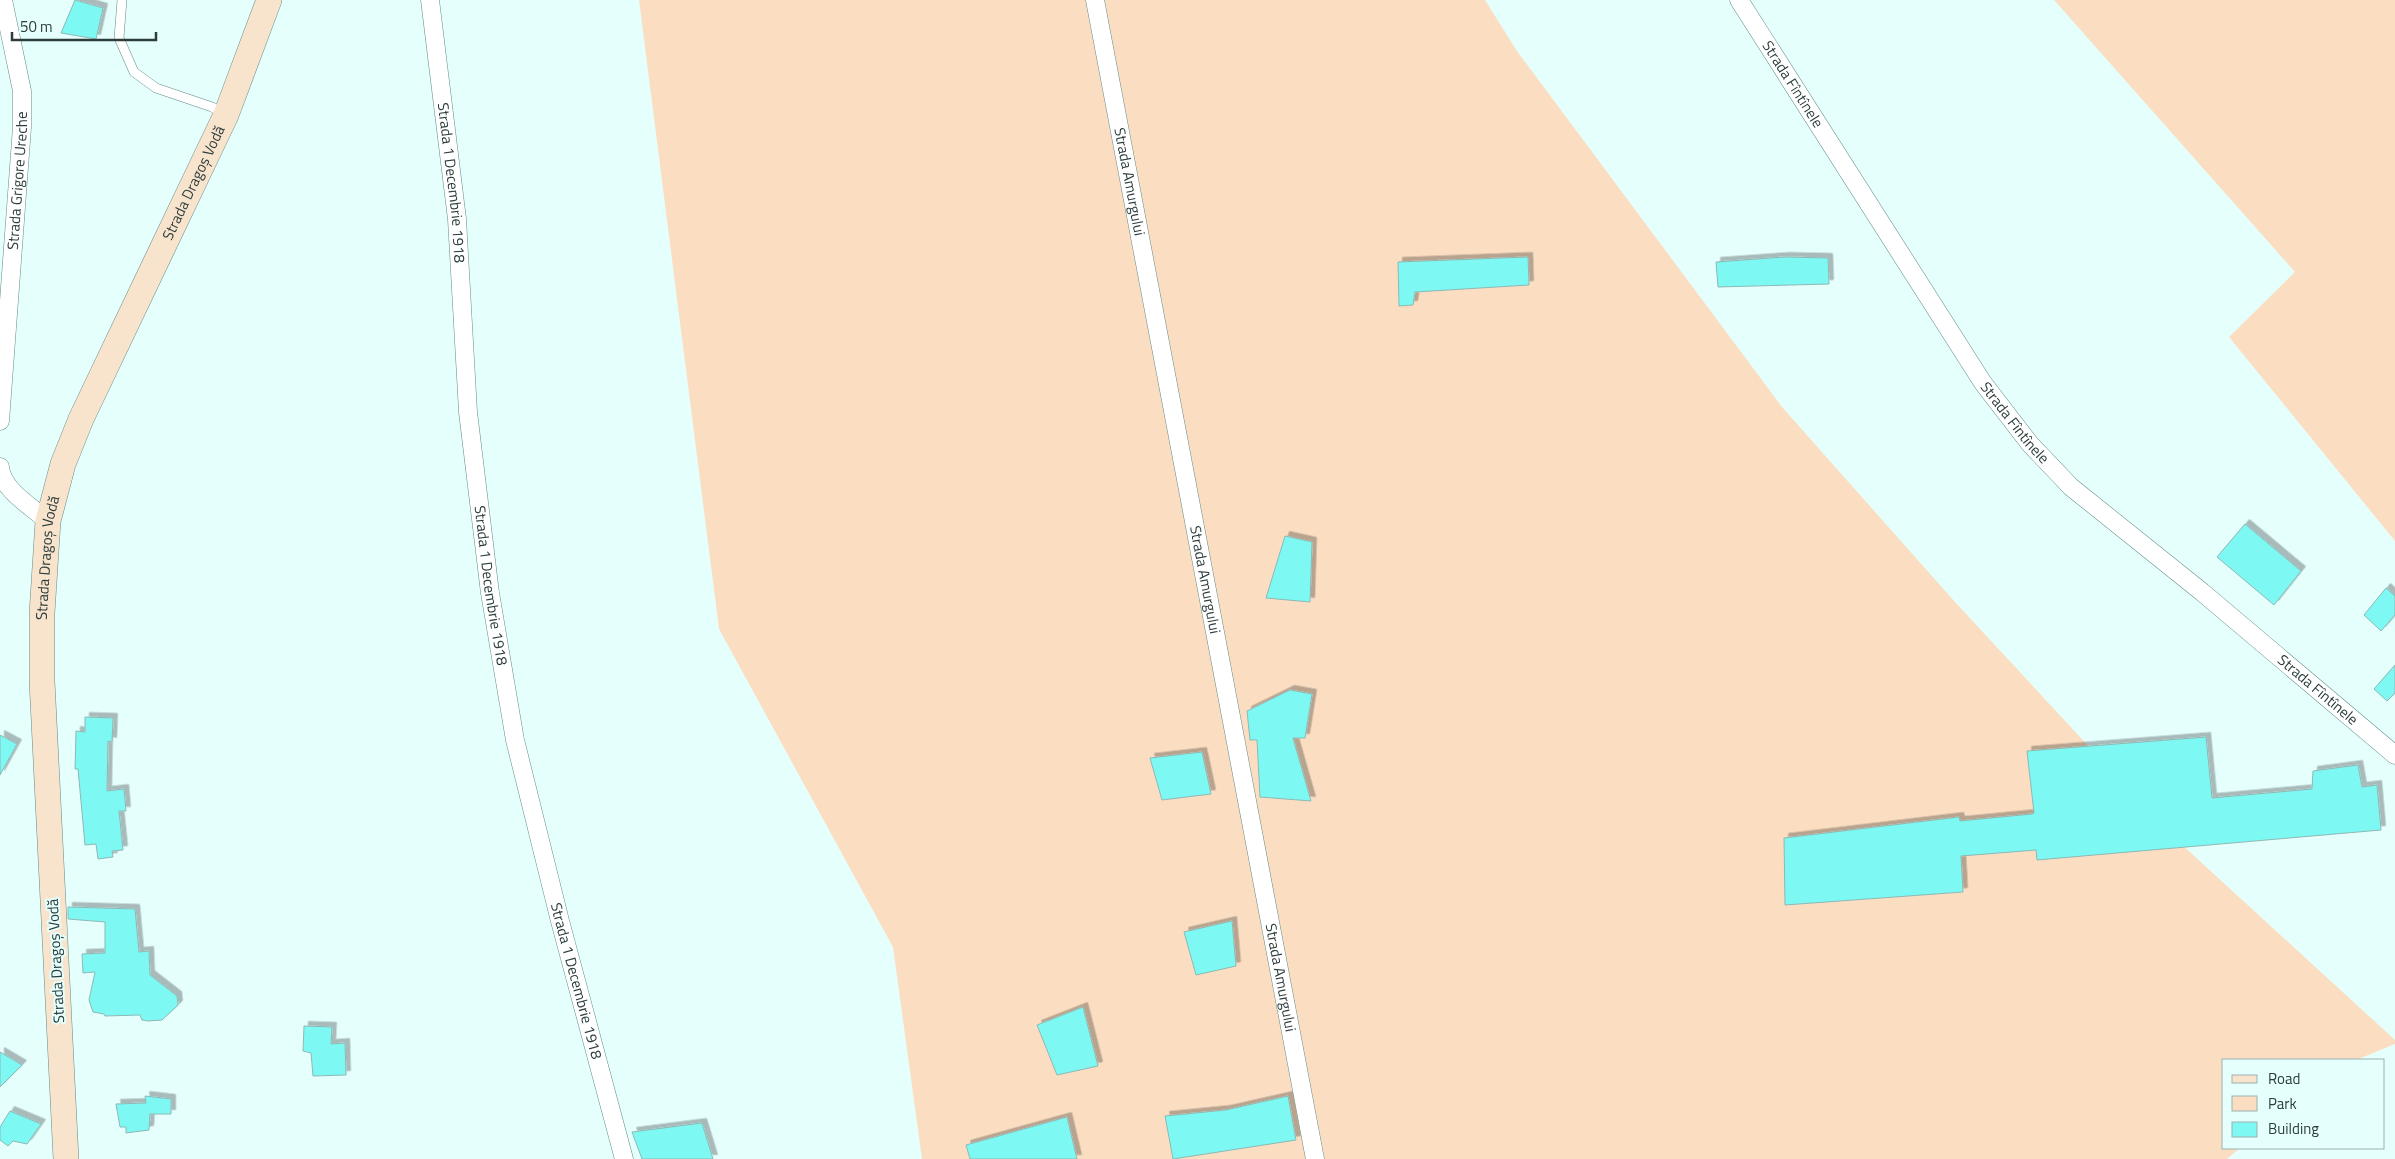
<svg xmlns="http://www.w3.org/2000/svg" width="2395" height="1159" viewBox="0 0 2395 1159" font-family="'Titillium Web',sans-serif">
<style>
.green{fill:#fbdec2}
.building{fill:#7df8f2;stroke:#8eb8b5;filter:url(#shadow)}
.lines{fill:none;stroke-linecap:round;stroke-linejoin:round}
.lane-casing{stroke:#628b88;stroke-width:10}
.street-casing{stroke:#628b88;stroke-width:19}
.secondary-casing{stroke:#628b88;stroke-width:26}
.lane{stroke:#fff;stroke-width:9}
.street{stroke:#fff;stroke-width:18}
.secondary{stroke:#f8e3cc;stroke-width:25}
.labels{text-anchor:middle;stroke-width:4;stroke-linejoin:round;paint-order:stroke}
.street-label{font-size:15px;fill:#2c3d3c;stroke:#e5fffd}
</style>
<defs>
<filter id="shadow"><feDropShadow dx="4.5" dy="-4.5" stdDeviation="0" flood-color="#0004"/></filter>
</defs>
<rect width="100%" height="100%" fill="#e5fffd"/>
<!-- green -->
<g class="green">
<path d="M 639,0 L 1485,0 L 1517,51 L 1782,407 L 1955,602 L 2167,831 L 2395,1040 L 2395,1044 L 2356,1060 L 2224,1060 L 2224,1148 L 2240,1148 L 2227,1159 L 922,1159 L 893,947 L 719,629 Z"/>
<path d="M 2054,0 L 2395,0 L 2395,541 L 2229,337 L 2295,272 Z"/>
</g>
<!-- building -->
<g class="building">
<path d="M 75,0 L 103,8 L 96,39 L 61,33 Z"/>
<path d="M 1528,257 L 1529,285 L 1415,292 L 1413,305 L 1399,306 L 1398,262 Z"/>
<path d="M 1785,257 L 1828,258 L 1829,284 L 1718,287 L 1716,262 Z"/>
<path d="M 2245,524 L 2301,571 L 2274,605 L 2217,557 Z"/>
<path d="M 1285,536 L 1312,542 L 1310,602 L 1266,598 Z"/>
<path d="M 2386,588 L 2395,596 L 2395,615 L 2381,631 L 2364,615 Z"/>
<path d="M 2395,665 L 2395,693 L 2387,701 L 2374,689 Z"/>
<path d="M 1290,690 L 1312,694 L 1305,738 L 1293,738 L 1311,801 L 1260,797 L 1257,740 L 1250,740 L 1247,711 Z"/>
<path d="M 85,717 L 113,718 L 112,742 L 108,741 L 107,791 L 124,789 L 126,811 L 119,811 L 123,850 L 112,851 L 113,857 L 98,859 L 96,844 L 85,845 L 78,769 L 75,769 L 76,731 L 85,732 Z"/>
<path d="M 0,735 L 17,744 L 0,775 Z"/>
<path d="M 2206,737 L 2212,798 L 2312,789 L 2313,771 L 2358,765 L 2362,787 L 2377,785 L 2381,830 L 2037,860 L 2036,850 L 1961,856 L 1963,892 L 1785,905 L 1784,838 L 1959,817 L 1960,821 L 2032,814 L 2034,813 L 2027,751 Z"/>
<path d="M 1202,752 L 1211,794 L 1162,800 L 1150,758 Z"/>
<path d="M 68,907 L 135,909 L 139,952 L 149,951 L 150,975 L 177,996 L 178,1005 L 162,1020 L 148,1021 L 142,1020 L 140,1015 L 105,1016 L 104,1014 L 93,1012 L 89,1000 L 95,972 L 83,973 L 82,954 L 105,953 L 105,922 L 68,919 Z"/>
<path d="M 1232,921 L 1236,966 L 1196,975 L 1184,932 Z"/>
<path d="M 1083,1007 L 1098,1066 L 1057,1075 L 1037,1025 Z"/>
<path d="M 304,1026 L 332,1027 L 331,1044 L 345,1043 L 346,1075 L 313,1076 L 311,1053 L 303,1051 Z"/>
<path d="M 0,1052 L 22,1065 L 0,1087 Z"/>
<path d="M 145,1096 L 171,1099 L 171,1114 L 150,1114 L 149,1130 L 126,1133 L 126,1127 L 120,1127 L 116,1104 L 146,1103 Z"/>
<path d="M 1288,1096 L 1296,1140 L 1173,1159 L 1165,1116 L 1226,1110 Z"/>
<path d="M 10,1111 L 41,1124 L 27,1144 L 13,1141 L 8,1146 L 0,1140 L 0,1127 Z"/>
<path d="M 1067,1117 L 1077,1159 L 970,1159 L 966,1145 Z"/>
<path d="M 702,1123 L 713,1159 L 642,1159 L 632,1132 Z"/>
</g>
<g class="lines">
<!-- lane casing -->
<g class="lane-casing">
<path id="lane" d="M 122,0 L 119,38 L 134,72 L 156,88 L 212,107 L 224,114"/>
</g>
<!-- street casing -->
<g class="street-casing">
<g id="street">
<path id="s1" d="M 430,0 L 457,219 L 468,412 L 490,593 L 515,740 L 560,921 L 624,1159"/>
<path id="s2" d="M 1095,0 L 1315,1159"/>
<path id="s3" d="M 1739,0 L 1983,383 L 2030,444 L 2071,487 L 2202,592 L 2395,755"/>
<path id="s4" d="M 0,421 L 22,127 L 22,91 L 3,0"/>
<path d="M 0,467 C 2,490 32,507 48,521"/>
</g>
</g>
<!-- secondary casing -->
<g class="secondary-casing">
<g id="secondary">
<path id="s5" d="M 66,1159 L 42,681 L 42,613 L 48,521 L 63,464 L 81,419 L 226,115 L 269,0"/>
</g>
</g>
<!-- lane -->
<use href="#lane" class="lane"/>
<!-- street -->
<use href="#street" class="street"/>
<!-- secondary -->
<use href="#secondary" class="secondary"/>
</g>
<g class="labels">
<!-- street labels -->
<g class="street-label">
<text dy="5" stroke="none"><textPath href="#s3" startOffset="100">Strada Fîntînele</textPath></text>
<text dy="5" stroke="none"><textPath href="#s4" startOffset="241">Strada Grigore Ureche</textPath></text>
<text dy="5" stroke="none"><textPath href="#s2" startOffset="185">Strada Amurgului</textPath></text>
<text dy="5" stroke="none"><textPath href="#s5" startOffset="1008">Strada Dragoș Vodă</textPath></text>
<text dy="5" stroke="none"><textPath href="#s1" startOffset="184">Strada 1 Decembrie 1918</textPath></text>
<text dy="5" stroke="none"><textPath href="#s3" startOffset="505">Strada Fîntînele</textPath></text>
<text dy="5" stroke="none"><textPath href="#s5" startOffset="602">Strada Dragoș Vodă</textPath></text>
<text dy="5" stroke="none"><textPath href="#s2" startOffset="590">Strada Amurgului</textPath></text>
<text dy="5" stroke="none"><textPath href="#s1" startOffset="589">Strada 1 Decembrie 1918</textPath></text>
<text dy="5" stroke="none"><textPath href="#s3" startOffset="910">Strada Fîntînele</textPath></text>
<text transform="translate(56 961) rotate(-93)" y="5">Strada Dragoș Vodă</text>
<text dy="5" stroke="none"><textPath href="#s2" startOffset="995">Strada Amurgului</textPath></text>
<text dy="5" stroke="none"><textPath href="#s1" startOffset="994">Strada 1 Decembrie 1918</textPath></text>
</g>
</g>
<!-- legend -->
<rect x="2222" y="1059" width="162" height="90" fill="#e5fffd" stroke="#9bb1b0"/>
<rect x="2232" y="1075" width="25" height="8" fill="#f8e3cc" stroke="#9bb1b0"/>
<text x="2268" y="1084" font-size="15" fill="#2c3d3c">Road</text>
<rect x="2232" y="1096" width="25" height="15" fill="#fbdec2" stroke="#9bb1b0"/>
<text x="2268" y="1109" font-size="15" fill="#2c3d3c">Park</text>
<rect x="2232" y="1122" width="25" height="15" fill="#7df8f2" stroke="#9bb1b0"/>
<text x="2268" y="1134" font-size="15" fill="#2c3d3c">Building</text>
<!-- scale -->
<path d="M12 32v8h144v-8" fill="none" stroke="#2c3d3c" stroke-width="2.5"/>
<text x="20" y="32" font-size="15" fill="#2c3d3c" stroke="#e5fffd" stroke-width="4" paint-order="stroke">50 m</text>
</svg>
